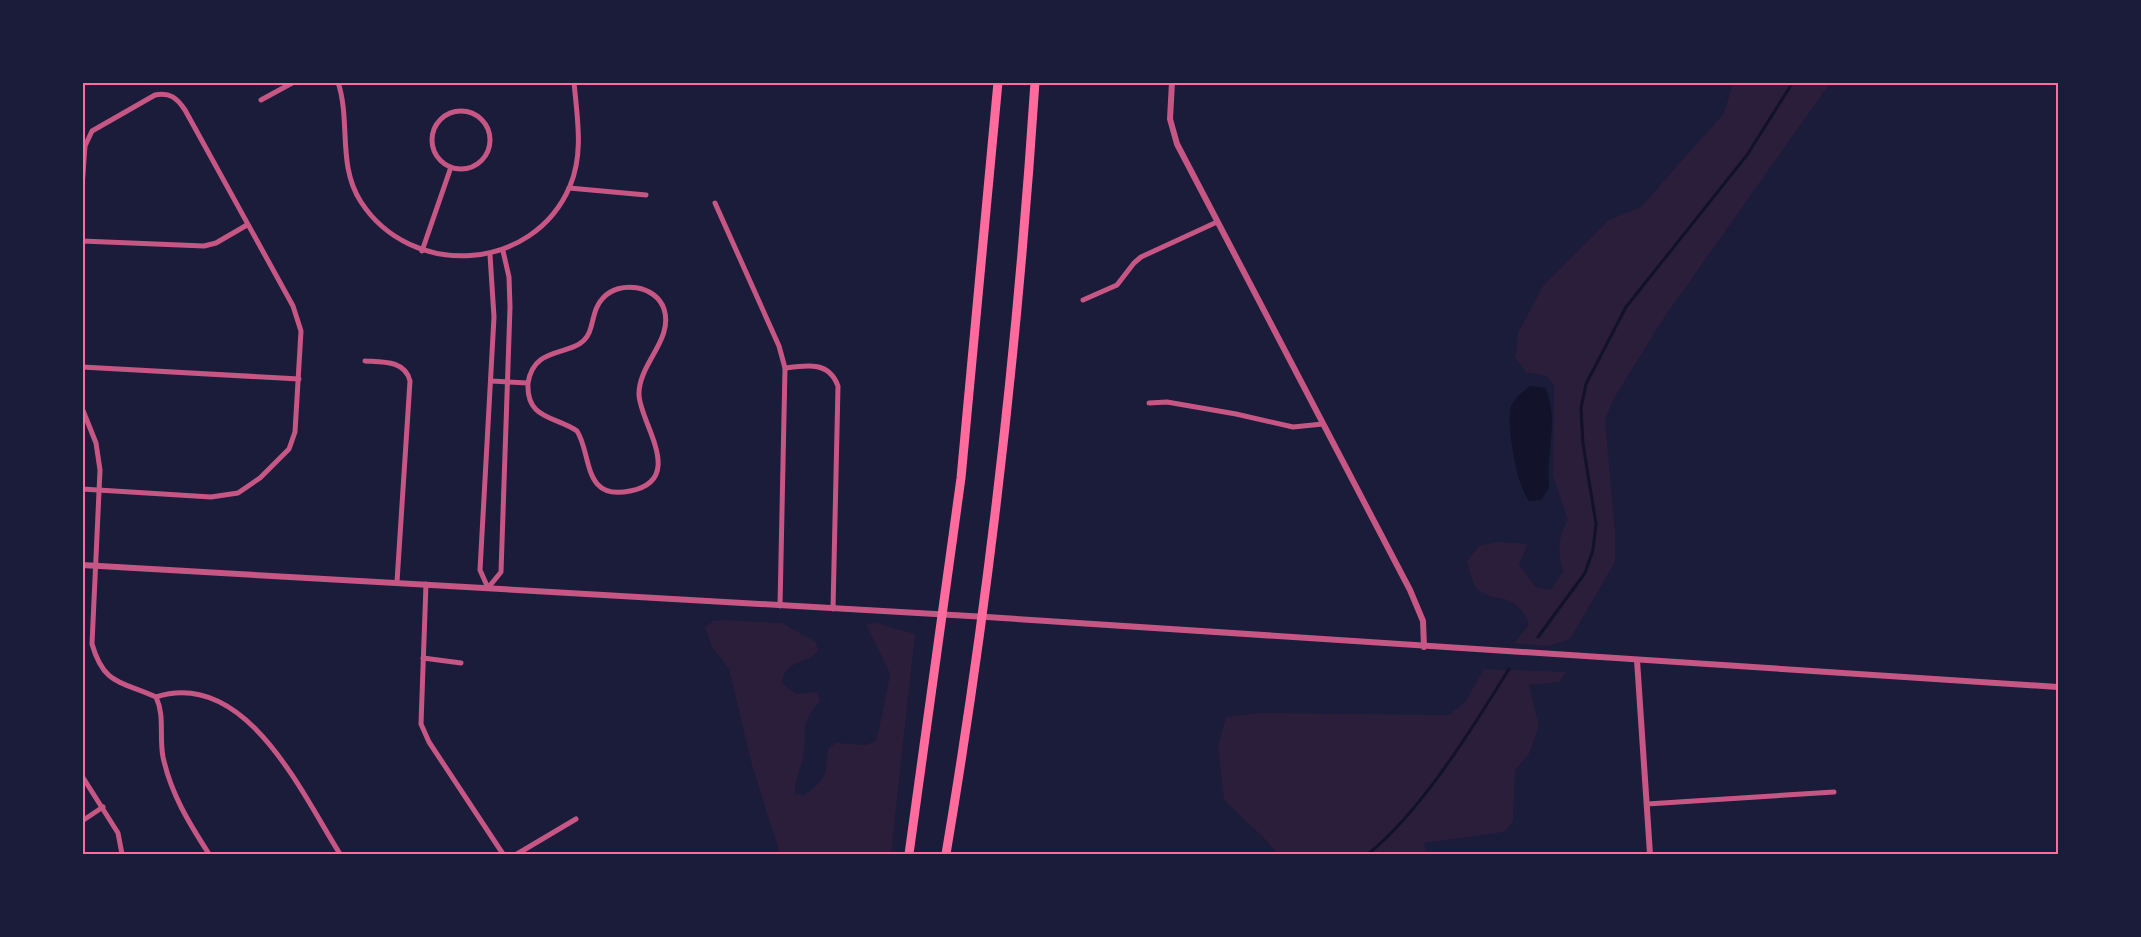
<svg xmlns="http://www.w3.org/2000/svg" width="2141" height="937" viewBox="0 0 2141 937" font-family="'Source Sans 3',sans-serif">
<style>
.green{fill:#2a1e3b}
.water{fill:#12122b}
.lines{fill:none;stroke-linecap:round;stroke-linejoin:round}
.stream{stroke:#12122b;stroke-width:3}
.minor{stroke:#c65784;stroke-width:5}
.tertiary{stroke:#c65784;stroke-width:6}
.motorway{stroke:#ff6b9d;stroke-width:9}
.neatline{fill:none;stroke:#ff6b9d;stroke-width:2}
</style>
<rect width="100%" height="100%" fill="#1b1b3a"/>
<!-- green -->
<g class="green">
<path d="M 1733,83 L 1830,83 L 1663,319 L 1613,400 L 1605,420 L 1615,532 L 1615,562 L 1570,639 L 1548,646 L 1514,643 L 1529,625 C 1515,585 1487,608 1474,584 C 1471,577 1469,568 1467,561 L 1480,545 L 1500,542 L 1528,544 L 1519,564 L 1535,587 L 1551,590 L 1563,572 C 1558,552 1557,538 1568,520 L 1553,476 L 1554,385 L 1547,376 L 1526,372 L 1515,357 L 1518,333 L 1543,286 L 1609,220 L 1641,207 L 1724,113 Z"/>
<path d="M 723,620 L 782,623 L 816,642 L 818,652 C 804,664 784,661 782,683 L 796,694 L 817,692 L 820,701 C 797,728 809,728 803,757 C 801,770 794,780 795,794 L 804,795 C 826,780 826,775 828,749 L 836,743 L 866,745 L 875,741 L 879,730 L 890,674 L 866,624 L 876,623 L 915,634 L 891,854 L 780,854 L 752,765 L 729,669 L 712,647 L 705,627 L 713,621 Z"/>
<path d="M 1484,669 L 1566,672 L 1559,682 L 1529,685 L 1539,726 L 1529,754 L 1515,770 L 1513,821 L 1504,832 L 1424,843 L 1427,854 L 1278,854 L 1265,839 L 1224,800 L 1218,746 L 1226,717 L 1260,713 L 1449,715 L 1465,702 Z"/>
</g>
<!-- water -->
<path class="water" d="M 1531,386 L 1545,388 C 1560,417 1545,456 1549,488 L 1541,500 L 1529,501 C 1516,483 1508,432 1510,410 C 1511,401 1524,390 1531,386 Z"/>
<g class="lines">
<!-- stream -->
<g class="stream">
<path d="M 1538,637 L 1585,573 L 1593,550 L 1596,524 L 1583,444 L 1581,408 L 1586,384 L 1626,307 L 1747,155 L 1793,82"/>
<path d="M 1368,854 C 1422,811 1472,728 1509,669"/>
</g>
<!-- minor -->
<g class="minor">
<path d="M 338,82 C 351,122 337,165 361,202 C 411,279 533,273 570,186 C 584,153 577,117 574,82"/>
<path d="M 261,100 L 294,82"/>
<circle cx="461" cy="140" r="29"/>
<path d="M 82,188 L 85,146 L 92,131 L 155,95 C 170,92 177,98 185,110 L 293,306 L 301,331 L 295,432 L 289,449 L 260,478 L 238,493 L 211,497 L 82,489"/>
<path d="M 569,188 L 646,195"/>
<path d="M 715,203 L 779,346 L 785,368 L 780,606"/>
<path d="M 82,241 L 204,246 L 216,243 L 247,225"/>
<path d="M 422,251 L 451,167"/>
<path d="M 490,255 L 494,317 L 480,570 L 488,588 L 501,572 L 510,307 L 509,277 L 503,251"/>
<path d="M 1083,300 L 1117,285 L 1134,263 L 1141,257 L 1217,222"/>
<path d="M 365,361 C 382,362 405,360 410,381 L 397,582"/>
<path d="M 82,367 L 299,379"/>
<path d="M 785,368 C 807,365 829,361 838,386 L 833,609"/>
<path d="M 491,381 L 528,383 C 526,420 556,416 577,431 C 592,454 582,501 630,491 C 687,480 640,423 639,395 C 638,364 674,340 664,309 C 656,285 619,280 603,298 C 595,306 594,317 591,327 C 583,362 535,339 528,383"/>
<path d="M 1149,403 L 1167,402 L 1236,414 L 1293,427 L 1323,424"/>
<path d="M 82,408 L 96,443 L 100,470 L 92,644 C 104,686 122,681 156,697 C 165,716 159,736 163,757 C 171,794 189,823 209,854"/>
<path d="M 426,584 L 421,724 L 429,742 L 503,854"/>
<path d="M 423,658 L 461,663"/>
<path d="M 156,697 C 246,668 302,794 340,854"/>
<path d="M 82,776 L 118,833 L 122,854"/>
<path d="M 1647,804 L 1834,792"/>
<path d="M 82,821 L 103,807"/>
<path d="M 517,854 L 576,819"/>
</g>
<!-- tertiary -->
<g class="tertiary">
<path d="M 1172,82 L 1170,119 L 1177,144 L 1410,590 L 1423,621 L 1424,647"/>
<path d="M 82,565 L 987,617 L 2058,687"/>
<path d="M 1637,660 L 1650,854"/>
</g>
<!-- motorway -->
<g class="motorway">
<path d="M 909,854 L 961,478 L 998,82"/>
<path d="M 946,854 C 989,599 1018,341 1035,82"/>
</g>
</g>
<!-- border -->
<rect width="2141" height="937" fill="none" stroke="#1b1b3a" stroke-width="168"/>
<rect x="84" y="84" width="1973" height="769" class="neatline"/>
</svg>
